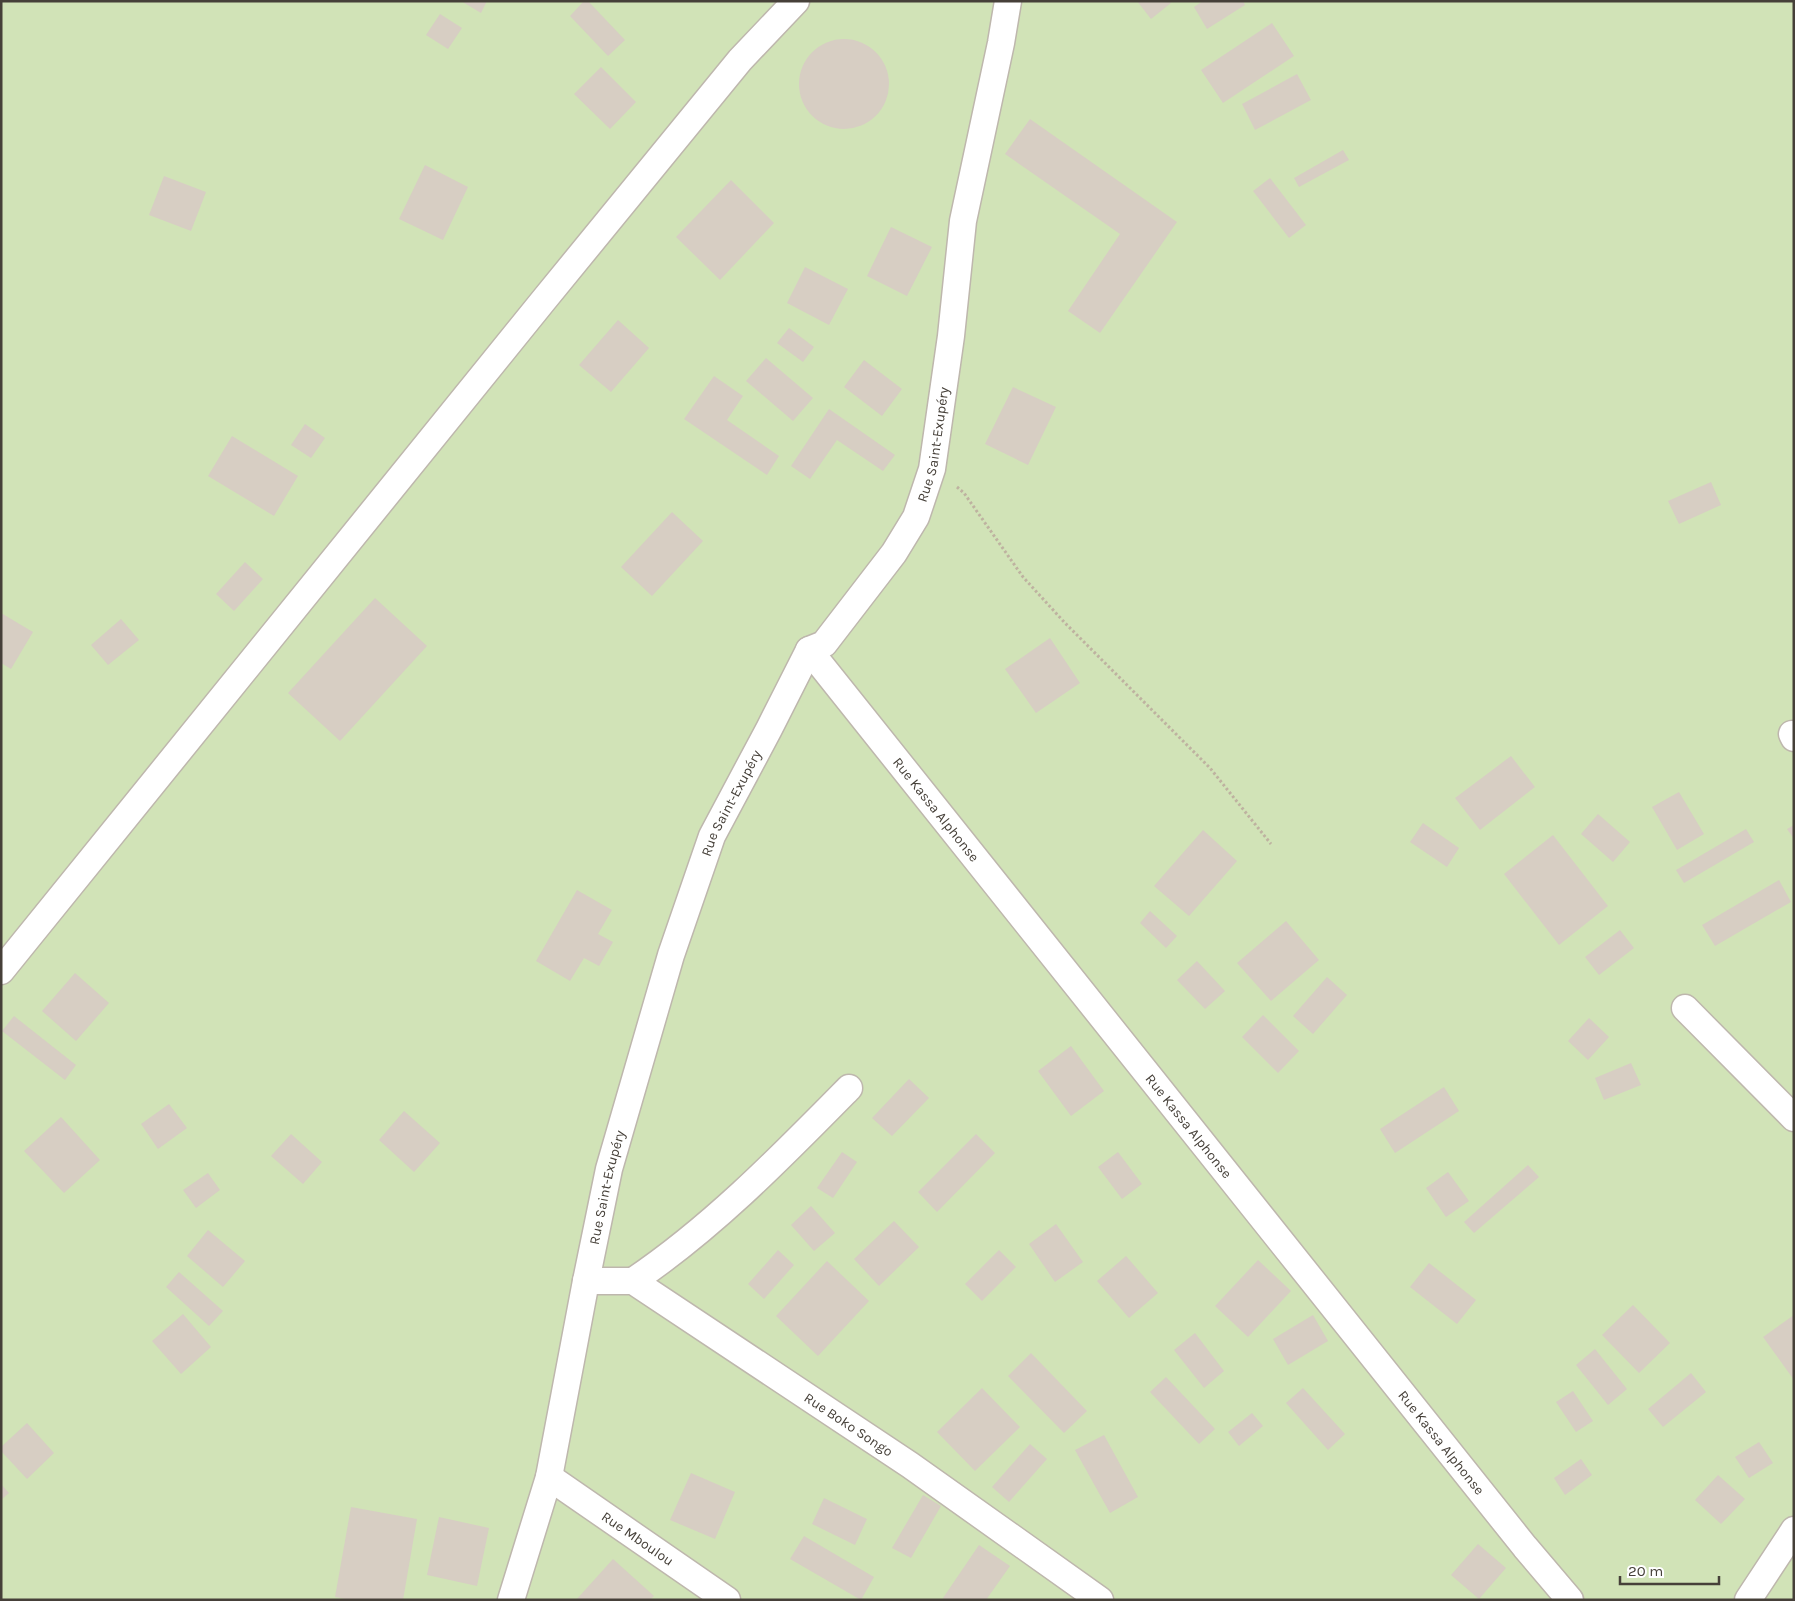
<svg xmlns="http://www.w3.org/2000/svg" width="1795" height="1601" viewBox="0 0 1795 1601" font-family="Karla,sans-serif">
<style>
.green{fill:#d1e3b7}
.building{fill:#d7cec3}
.lines{fill:none;stroke-linecap:round;stroke-linejoin:round}
.street-casing{stroke:#beb7ad;stroke-width:29}
.path{stroke:#beb2a0;stroke-width:3;stroke-dasharray:2.5 2.5;stroke-linecap:butt}
.street{stroke:#fff;stroke-width:26}
.labels{text-anchor:middle;stroke-width:4.5;stroke-linejoin:round;paint-order:stroke}
.street-label{font-size:14px;fill:#464039;stroke:#fff}
</style>
<rect width="100%" height="100%" fill="#f3f0ea"/>
<!-- green -->
<rect class="green" x="1" y="1" width="1793" height="1599"/>
<!-- building -->
<g class="building">
<path d="M 461,1 L 487,1 L 481,13 Z"/>
<path d="M 584,1 L 588,1 L 625,40 L 608,56 L 570,16 Z"/>
<path d="M 1137,1 L 1169,1 L 1171,3 L 1151,19 Z"/>
<path d="M 1203,1 L 1243,1 L 1245,5 L 1207,29 L 1194,7 Z"/>
<path d="M 440,14 L 462,28 L 448,49 L 426,35 Z"/>
<path d="M 1272,23 L 1294,56 L 1223,103 L 1201,70 Z"/>
<circle cx="844" cy="84" r="45"/>
<path d="M 601,67 L 636,102 L 610,129 L 574,94 Z"/>
<path d="M 1297,74 L 1311,100 L 1255,130 L 1242,104 Z"/>
<path d="M 1030,119 L 1177,222 L 1100,333 L 1068,311 L 1120,234 L 1005,154 Z"/>
<path d="M 1343,150 L 1349,160 L 1299,187 L 1294,178 Z"/>
<path d="M 425,165 L 468,187 L 443,240 L 399,219 Z"/>
<path d="M 164,176 L 206,192 L 191,231 L 149,215 Z"/>
<path d="M 1270,178 L 1306,225 L 1289,238 L 1253,191 Z"/>
<path d="M 731,180 L 774,223 L 720,280 L 676,237 Z"/>
<path d="M 891,227 L 932,247 L 907,296 L 867,276 Z"/>
<path d="M 805,267 L 848,289 L 829,325 L 787,303 Z"/>
<path d="M 618,320 L 649,348 L 611,392 L 579,365 Z"/>
<path d="M 789,328 L 814,347 L 803,362 L 777,343 Z"/>
<path d="M 766,358 L 813,398 L 793,421 L 746,381 Z"/>
<path d="M 864,360 L 902,389 L 882,416 L 844,387 Z"/>
<path d="M 714,376 L 743,396 L 727,420 L 779,456 L 767,475 L 684,419 Z"/>
<path d="M 1013,387 L 1056,407 L 1028,465 L 985,444 Z"/>
<path d="M 829,409 L 895,455 L 883,471 L 837,440 L 810,479 L 791,466 Z"/>
<path d="M 305,424 L 325,438 L 311,458 L 291,445 Z"/>
<path d="M 232,436 L 298,476 L 274,516 L 208,476 Z"/>
<path d="M 1711,482 L 1721,505 L 1679,524 L 1668,501 Z"/>
<path d="M 672,512 L 703,541 L 652,596 L 621,567 Z"/>
<path d="M 245,562 L 263,579 L 234,611 L 216,594 Z"/>
<path d="M 375,598 L 427,646 L 340,741 L 288,693 Z"/>
<path d="M 1,613 L 33,632 L 11,669 L 1,663 Z"/>
<path d="M 121,619 L 139,640 L 108,665 L 91,645 Z"/>
<path d="M 1050,638 L 1080,683 L 1036,713 L 1005,669 Z"/>
<path d="M 1511,756 L 1535,787 L 1480,830 L 1455,798 Z"/>
<path d="M 1679,792 L 1704,834 L 1677,850 L 1652,807 Z"/>
<path d="M 1598,814 L 1630,842 L 1613,862 L 1581,834 Z"/>
<path d="M 1423,823 L 1459,848 L 1447,867 L 1410,842 Z"/>
<path d="M 1794,825 L 1794,839 L 1787,829 Z"/>
<path d="M 1746,829 L 1754,842 L 1684,883 L 1676,870 Z"/>
<path d="M 1203,830 L 1237,861 L 1189,916 L 1154,886 Z"/>
<path d="M 1553,835 L 1608,906 L 1559,945 L 1504,874 Z"/>
<path d="M 1779,880 L 1791,902 L 1715,946 L 1702,925 Z"/>
<path d="M 577,890 L 612,910 L 598,934 L 613,942 L 599,966 L 584,958 L 570,981 L 536,961 Z"/>
<path d="M 1150,911 L 1177,936 L 1166,948 L 1140,923 Z"/>
<path d="M 1286,921 L 1319,960 L 1271,1001 L 1237,963 Z"/>
<path d="M 1620,930 L 1634,948 L 1599,975 L 1585,957 Z"/>
<path d="M 1197,961 L 1225,991 L 1205,1009 L 1177,980 Z"/>
<path d="M 75,973 L 109,1003 L 76,1041 L 42,1011 Z"/>
<path d="M 1327,977 L 1347,995 L 1313,1034 L 1293,1016 Z"/>
<path d="M 1263,1015 L 1299,1051 L 1278,1073 L 1242,1037 Z"/>
<path d="M 14,1016 L 76,1065 L 65,1080 L 2,1031 Z"/>
<path d="M 1589,1018 L 1609,1037 L 1588,1060 L 1568,1041 Z"/>
<path d="M 1071,1046 L 1104,1091 L 1071,1116 L 1038,1071 Z"/>
<path d="M 1631,1063 L 1641,1085 L 1604,1100 L 1595,1078 Z"/>
<path d="M 909,1079 L 929,1098 L 892,1136 L 872,1118 Z"/>
<path d="M 1444,1087 L 1459,1111 L 1395,1153 L 1380,1129 Z"/>
<path d="M 169,1104 L 187,1128 L 158,1149 L 141,1124 Z"/>
<path d="M 404,1111 L 440,1143 L 414,1172 L 379,1140 Z"/>
<path d="M 61,1117 L 100,1160 L 64,1193 L 24,1151 Z"/>
<path d="M 291,1134 L 322,1162 L 303,1184 L 271,1156 Z"/>
<path d="M 976,1134 L 995,1153 L 937,1212 L 918,1192 Z"/>
<path d="M 842,1152 L 857,1162 L 833,1198 L 817,1188 Z"/>
<path d="M 1118,1152 L 1142,1184 L 1122,1199 L 1098,1167 Z"/>
<path d="M 1528,1165 L 1539,1177 L 1474,1233 L 1464,1222 Z"/>
<path d="M 1448,1172 L 1469,1201 L 1446,1217 L 1426,1188 Z"/>
<path d="M 208,1173 L 220,1190 L 196,1208 L 183,1190 Z"/>
<path d="M 811,1206 L 835,1233 L 814,1251 L 791,1225 Z"/>
<path d="M 894,1221 L 919,1247 L 879,1286 L 854,1259 Z"/>
<path d="M 1056,1224 L 1083,1262 L 1055,1282 L 1029,1244 Z"/>
<path d="M 208,1230 L 245,1261 L 223,1287 L 187,1256 Z"/>
<path d="M 778,1250 L 794,1265 L 764,1299 L 748,1284 Z"/>
<path d="M 999,1250 L 1016,1267 L 982,1301 L 965,1284 Z"/>
<path d="M 1126,1256 L 1158,1293 L 1129,1318 L 1097,1281 Z"/>
<path d="M 1258,1260 L 1291,1291 L 1248,1337 L 1215,1306 Z"/>
<path d="M 827,1261 L 869,1301 L 818,1356 L 776,1316 Z"/>
<path d="M 1429,1263 L 1476,1300 L 1457,1324 L 1410,1287 Z"/>
<path d="M 179,1272 L 223,1311 L 209,1326 L 166,1287 Z"/>
<path d="M 1633,1305 L 1670,1343 L 1639,1373 L 1602,1335 Z"/>
<path d="M 183,1314 L 211,1347 L 181,1374 L 152,1341 Z"/>
<path d="M 1313,1315 L 1328,1341 L 1288,1365 L 1273,1339 Z"/>
<path d="M 1794,1315 L 1794,1380 L 1763,1337 Z"/>
<path d="M 1195,1333 L 1224,1371 L 1204,1388 L 1174,1350 Z"/>
<path d="M 1595,1349 L 1627,1389 L 1608,1405 L 1576,1365 Z"/>
<path d="M 1031,1353 L 1087,1411 L 1064,1433 L 1008,1376 Z"/>
<path d="M 1691,1373 L 1706,1392 L 1663,1427 L 1648,1409 Z"/>
<path d="M 1166,1377 L 1215,1429 L 1199,1444 L 1150,1392 Z"/>
<path d="M 982,1388 L 1020,1427 L 975,1471 L 937,1432 Z"/>
<path d="M 1303,1388 L 1345,1434 L 1328,1450 L 1286,1403 Z"/>
<path d="M 1573,1391 L 1593,1421 L 1576,1432 L 1556,1402 Z"/>
<path d="M 1252,1413 L 1263,1426 L 1239,1446 L 1228,1432 Z"/>
<path d="M 27,1423 L 54,1453 L 27,1479 L 1,1451 L 1,1447 Z"/>
<path d="M 1104,1435 L 1138,1497 L 1110,1513 L 1075,1450 Z"/>
<path d="M 1759,1442 L 1773,1463 L 1749,1478 L 1735,1457 Z"/>
<path d="M 1030,1444 L 1047,1459 L 1009,1502 L 992,1487 Z"/>
<path d="M 1581,1459 L 1592,1475 L 1565,1495 L 1554,1478 Z"/>
<path d="M 691,1473 L 735,1492 L 715,1539 L 670,1520 Z"/>
<path d="M 1718,1475 L 1745,1499 L 1721,1524 L 1695,1500 Z"/>
<path d="M 1,1484 L 9,1493 L 1,1500 Z"/>
<path d="M 923,1495 L 941,1506 L 911,1558 L 892,1548 Z"/>
<path d="M 824,1498 L 867,1519 L 855,1545 L 812,1524 Z"/>
<path d="M 351,1507 L 417,1519 L 403,1600 L 350,1600 L 335,1597 Z"/>
<path d="M 439,1517 L 489,1528 L 477,1586 L 427,1575 Z"/>
<path d="M 804,1536 L 874,1577 L 861,1600 L 790,1559 Z"/>
<path d="M 1478,1544 L 1506,1568 L 1479,1599 L 1451,1575 Z"/>
<path d="M 979,1545 L 1010,1566 L 986,1600 L 945,1600 L 943,1598 Z"/>
<path d="M 613,1559 L 654,1596 L 650,1600 L 576,1600 Z"/>
</g>
<g class="lines">
<!-- street casing -->
<g class="street-casing">
<g id="street">
<path id="s1" d="M 809,650 L 1525,1547 L 1570,1600"/>
<path d="M 1792,734 L 1794,738"/>
<path d="M 1,971 L 543,301 L 740,60 L 796,1"/>
<path d="M 1685,1008 L 1794,1118"/>
<path id="s2" d="M 586,1281 L 633,1281 L 910,1465 L 1100,1600"/>
<path d="M 633,1281 C 713,1227 781,1157 849,1088"/>
<path id="s3" d="M 549,1477 L 727,1600"/>
<path id="s4" d="M 511,1600 L 549,1477 L 586,1281 L 609,1169 L 671,955 L 712,836 L 769,729 L 809,650 L 824,644 L 894,553 L 916,517 L 932,469 L 951,336 L 963,221 L 1001,43 L 1008,1"/>
<path d="M 1748,1600 L 1794,1530"/>
</g>
</g>
<!-- path -->
<path class="path" d="M 957,487 L 964,493 L 1023,577 L 1065,623 L 1210,768 L 1271,844"/>
<!-- street -->
<use href="#street" class="street"/>
</g>
<g class="labels">
<!-- street labels -->
<g class="street-label">
<text dy="5" stroke="none"><textPath href="#s4" startOffset="1249">Rue Saint-Exupéry</textPath></text>
<text dy="5" stroke="none"><textPath href="#s4" startOffset="829">Rue Saint-Exupéry</textPath></text>
<text dy="5" stroke="none"><textPath href="#s1" startOffset="204">Rue Kassa Alphonse</textPath></text>
<text dy="5" stroke="none"><textPath href="#s1" startOffset="609">Rue Kassa Alphonse</textPath></text>
<text dy="5" stroke="none"><textPath href="#s4" startOffset="424">Rue Saint-Exupéry</textPath></text>
<text dy="5" stroke="none"><textPath href="#s2" startOffset="306">Rue Boko Songo</textPath></text>
<text dy="5" stroke="none"><textPath href="#s1" startOffset="1014">Rue Kassa Alphonse</textPath></text>
<text dy="5" stroke="none"><textPath href="#s3" startOffset="108">Rue Mboulou</textPath></text>
</g>
</g>
<!-- border -->
<rect width="1795" height="1601" fill="none" stroke="#464039" stroke-width="5"/>
<!-- scale -->
<path d="M1620 1576v8h99v-8" fill="none" stroke="#464039" stroke-width="2.5"/>
<text x="1628" y="1576" font-size="15" fill="#464039" stroke="#ffffff" stroke-width="4" paint-order="stroke">20 m</text>
</svg>
